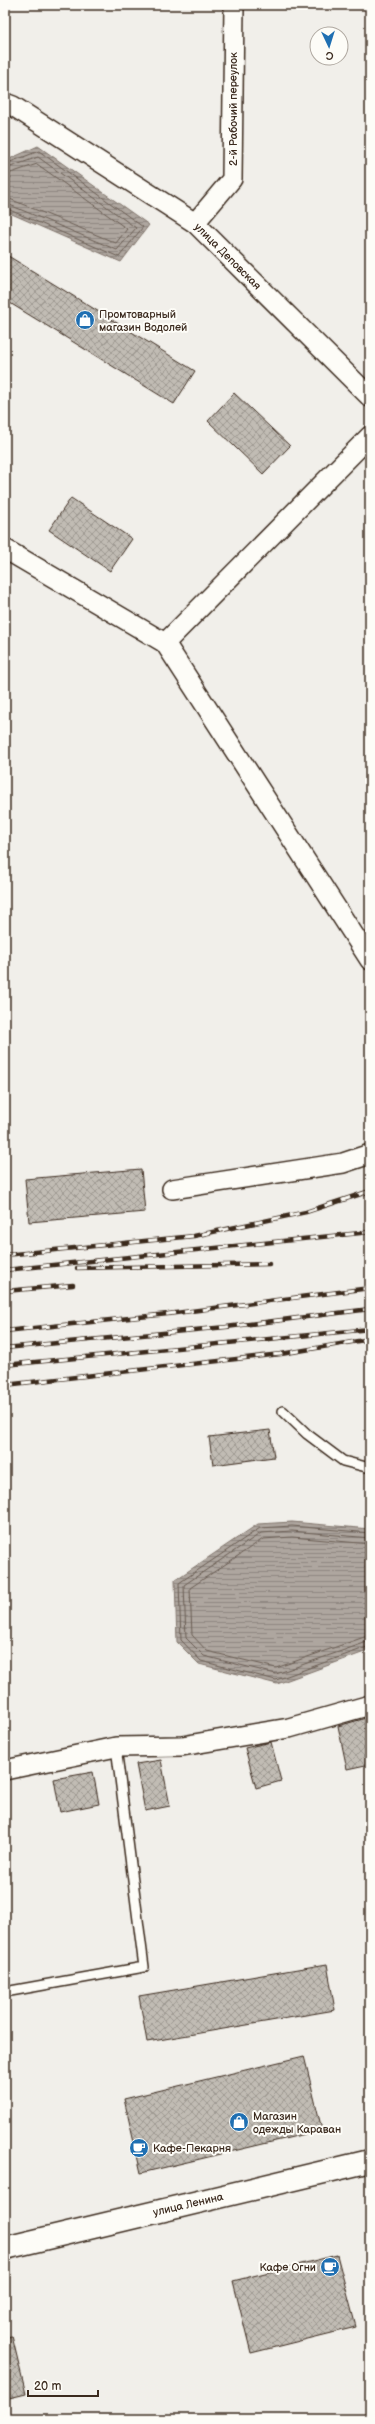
<svg xmlns="http://www.w3.org/2000/svg" width="375" height="2424" viewBox="0 0 375 2424" font-family="'Balsamiq Sans',sans-serif">
<style>
.water{fill:url(#water-rules);stroke:#80746b}
.lines{fill:none;stroke-linecap:round;stroke-linejoin:round}
.shore{stroke:#695c52;stroke-width:1}
.building{fill:url(#building-cross-hatch);stroke:#3b2a1e}
.lane-casing{stroke:#3b2a1e;stroke-width:12}
.street-casing{stroke:#3b2a1e;stroke-width:22}
.secondary-casing{stroke:#3b2a1e;stroke-width:25}
.lane{stroke:#fdfcf7;stroke-width:9}
.street{stroke:#fdfcf7;stroke-width:19}
.secondary{stroke:#fdfcf7;stroke-width:22}
.rail-casing{stroke:#3b2a1e;stroke-width:4.5}
.rail{stroke:#fdfcf7;stroke-width:3;stroke-dasharray:9;stroke-linecap:butt}
.labels{text-anchor:middle;stroke-width:4;stroke-linejoin:round;paint-order:stroke}
.street-label{font-size:11px;fill:#3b2a1e;stroke:#fdfcf7}
.poi-label{font-size:11px;fill:#3b2a1e;stroke:#fdfcf7;text-anchor:start}
</style>
<defs>
<pattern id="water-rules" width="6" height="5" patternUnits="userSpaceOnUse"><rect width="6" height="5" fill="#aea69f"/><path d="M0 2.5h6" fill="none" stroke="#8f8781"/></pattern>
<pattern id="building-cross-hatch" width="8" height="8" patternUnits="userSpaceOnUse"><rect width="8" height="8" fill="#c1bcb4"/><path d="M0 0l8 8M0 8l8-8" fill="none" stroke="#9e9992"/></pattern>
</defs>
<rect width="100%" height="100%" fill="#f1efea"/>
<filter id="ink" filterUnits="userSpaceOnUse"><feTurbulence type="fractalNoise" baseFrequency=".025" numOctaves="2"/><feDisplacementMap in="SourceGraphic" scale="8" xChannelSelector="R" yChannelSelector="G"/><feConvolveMatrix kernelMatrix="1 2 1 2 8 2 1 2 1" color-interpolation-filters="sRGB"/></filter>
<g filter="url(#ink)">
<!-- water -->
<g class="water">
<path d="M 38,146 L 149,225 L 121,262 L 5,211 L 5,161 Z"/>
<path d="M 292,1522 L 370,1529 L 370,1650 L 277,1684 L 199,1664 L 177,1642 L 175,1580 L 258,1524 Z"/>
</g>
<g class="lines">
<!-- shore -->
<g class="shore">
<path d="M 5,164 L 39,151 L 143,227 L 119,257 L 5,208"/>
<path d="M 5,169 L 38,157 L 136,228 L 117,250 L 5,203"/>
<path d="M 5,175 L 37,164 L 127,229 L 116,243 L 5,197"/>
<path d="M 370,1533 L 292,1526 L 260,1528 L 179,1583 L 181,1640 L 201,1661 L 276,1680 L 370,1646"/>
<path d="M 370,1538 L 292,1531 L 261,1533 L 184,1585 L 186,1638 L 204,1656 L 276,1674 L 370,1641"/>
<path d="M 370,1544 L 292,1537 L 263,1539 L 190,1588 L 192,1635 L 207,1651 L 276,1668 L 370,1635"/>
</g>
</g>
<!-- building -->
<g class="building">
<path d="M 5,254 L 195,371 L 174,404 L 5,300 Z"/>
<path d="M 234,393 L 290,446 L 263,474 L 208,421 Z"/>
<path d="M 71,498 L 132,539 L 110,571 L 49,530 Z"/>
<path d="M 141,1169 L 145,1212 L 29,1222 L 25,1179 Z"/>
<path d="M 270,1430 L 274,1457 L 213,1465 L 209,1437 Z"/>
<path d="M 366,1718 L 370,1739 L 370,1764 L 347,1769 L 338,1726 Z"/>
<path d="M 271,1742 L 281,1781 L 256,1788 L 245,1748 Z"/>
<path d="M 161,1760 L 170,1806 L 145,1811 L 136,1764 Z"/>
<path d="M 93,1772 L 99,1804 L 60,1812 L 54,1779 Z"/>
<path d="M 327,1964 L 335,2010 L 147,2042 L 139,1996 Z"/>
<path d="M 304,2056 L 322,2130 L 141,2173 L 124,2099 Z"/>
<path d="M 337,2255 L 356,2327 L 251,2353 L 233,2281 Z"/>
<path d="M 12,2336 L 26,2394 L 5,2399 L 5,2337 Z"/>
</g>
<g class="lines">
<!-- lane casing -->
<g class="lane-casing">
<g id="lane">
<path d="M 283,1411 L 307,1434 L 343,1461 L 370,1468"/>
<path d="M 5,1992 L 144,1967 L 116,1747"/>
</g>
</g>
<!-- street casing -->
<g class="street-casing">
<g id="street">
<path d="M 5,103 L 13,106 L 195,223 L 370,397"/>
<path d="M 195,223 L 232,179 L 234,5"/>
<path d="M 5,549 L 165,643 L 370,960"/>
<path d="M 165,643 L 370,436"/>
<path d="M 172,1189 L 343,1163 L 370,1154"/>
<path d="M 5,1770 L 116,1747 L 182,1746 L 289,1728 L 370,1705"/>
</g>
</g>
<!-- secondary casing -->
<g class="secondary-casing">
<path id="secondary" d="M 5,2248 L 370,2161"/>
</g>
<!-- lane -->
<use href="#lane" class="lane"/>
<!-- street -->
<use href="#street" class="street"/>
<!-- secondary -->
<use href="#secondary" class="secondary"/>
<!-- rail casing -->
<g class="rail-casing">
<g id="rail">
<path d="M 5,1255 L 194,1236 L 306,1212 L 370,1191"/>
<path d="M 77,1268 L 269,1264"/>
<path d="M 5,1270 L 370,1232"/>
<path d="M 5,1291 L 73,1285"/>
<path d="M 5,1331 L 168,1314 L 370,1288"/>
<path d="M 5,1348 L 226,1327 L 370,1309"/>
<path d="M 5,1365 L 370,1329"/>
<path d="M 5,1385 L 281,1354 L 370,1339"/>
</g>
</g>
<!-- rail -->
<use href="#rail" class="rail"/>
</g>
</g>
<!-- icons -->
<defs>
<g id="shop-disc" transform="scale(1)"><circle r="9.5" fill="#1f6fb2" stroke="#fdfcf7"/><path d="M-5-2.5h2.3a2.7 3.5 0 0 1 5.4 0H5L5.5 6h-11ZM-1.5-2.5h3a1.5 2.3 0 0 0-3 0Z" fill="#fff"/></g>
<g id="cafe-disc" transform="scale(1)"><circle r="9.5" fill="#1f6fb2" stroke="#fdfcf7"/><path d="M-5.5-4.5H6V0H3Q3 3.5 0 3.5H-2.5Q-5.5 3.5-5.5 0ZM3-3.2v2h1.7v-2ZM-6 4.5H4V6H-6Z" fill="#fff"/></g>
</defs>
<g fill-rule="evenodd">
<use href="#shop-disc" x="85" y="320"/>
<use href="#shop-disc" x="239" y="2122"/>
<use href="#cafe-disc" x="139" y="2148"/>
<use href="#cafe-disc" x="330" y="2267"/>
</g>
<g class="labels">
<!-- street labels -->
<g class="street-label">
<text transform="translate(233 109) rotate(-90)" y="4">2-й Рабочий переулок</text>
<text transform="translate(228 256) rotate(45)" y="4">улица Деповская</text>
<text transform="translate(188 2204) rotate(-13)" y="4">улица Ленина</text>
</g>
<!-- poi labels -->
<g class="poi-label">
<text x="99" y="318">Промтоварный<tspan x="99" dy="13">магазин Водолей</tspan></text>
<text x="253" y="2120">Магазин<tspan x="253" dy="13">одежды Караван</tspan></text>
<text x="153" y="2152">Кафе-Пекарня</text>
<text x="316" y="2271" text-anchor="end">Кафе Огни</text>
</g>
</g>
<!-- margin -->
<rect width="375" height="2424" fill="none" stroke="#fdfcf7" stroke-width="20"/>
<rect x="10" y="10" width="355" height="2404" fill="none" stroke="#3b2a1e" stroke-width="1.5" filter="url(#ink)"/>
<!-- north arrow -->
<g transform="translate(329 46) rotate(176)"><circle r="19" fill="#fdfcf7" stroke="#afa8a0"/>
<path d="M0-3L7 15L0 10L-7 15Z" fill="#1f6fb2"/>
<text y="-6" font-size="11" font-weight="bold" text-anchor="middle" fill="#3b2a1e">С</text>
</g>
<!-- scale -->
<path d="M28 2390v6h70v-6" fill="none" stroke="#3b2a1e" stroke-width="2"/>
<text x="34" y="2390" font-size="12" fill="#3b2a1e" stroke="#fdfcf7" stroke-width="3" paint-order="stroke">20 m</text>
</svg>
